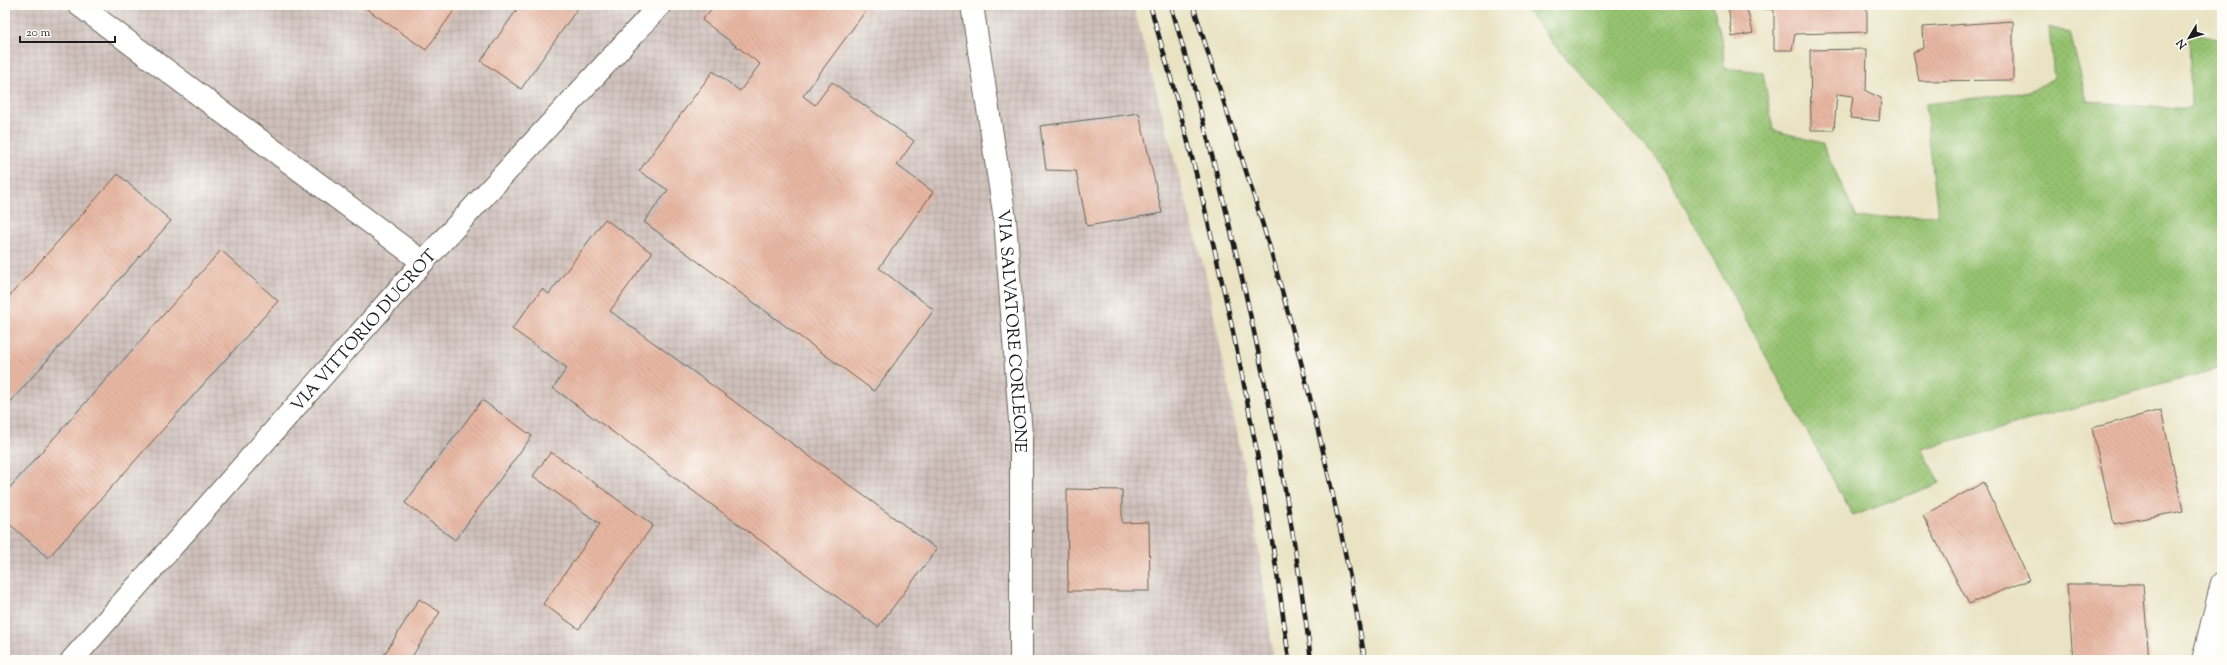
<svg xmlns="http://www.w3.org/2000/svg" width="2227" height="665" viewBox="0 0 2227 665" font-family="'Sorts Mill Goudy',serif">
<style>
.industrial{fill:url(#industrial-grid)}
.grass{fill:url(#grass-dots);stroke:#586f46}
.building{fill:url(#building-back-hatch)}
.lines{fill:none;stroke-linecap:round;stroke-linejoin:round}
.minor-casing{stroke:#646256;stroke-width:24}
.tertiary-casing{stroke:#646256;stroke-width:24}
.minor{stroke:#fff;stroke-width:22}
.tertiary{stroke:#fff;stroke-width:22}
.rail-casing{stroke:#1c1c1c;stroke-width:4.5}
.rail{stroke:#fdfcf7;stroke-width:3;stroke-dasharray:9;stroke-linecap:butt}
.labels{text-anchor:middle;stroke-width:3.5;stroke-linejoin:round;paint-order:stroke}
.street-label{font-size:17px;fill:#1c1c1c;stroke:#fdfcf7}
</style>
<defs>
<pattern id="industrial-grid" width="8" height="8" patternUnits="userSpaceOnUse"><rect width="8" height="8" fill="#cfc0bb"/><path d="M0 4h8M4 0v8" fill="none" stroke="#b1a4a0"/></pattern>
<pattern id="grass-dots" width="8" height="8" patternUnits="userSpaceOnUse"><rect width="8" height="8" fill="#95c270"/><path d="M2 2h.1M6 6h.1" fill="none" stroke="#80a660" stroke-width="1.8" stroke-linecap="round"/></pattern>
<pattern id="building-back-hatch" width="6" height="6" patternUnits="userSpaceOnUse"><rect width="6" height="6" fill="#e8b7a3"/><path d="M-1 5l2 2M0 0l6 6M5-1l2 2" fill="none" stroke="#c69d8c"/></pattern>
</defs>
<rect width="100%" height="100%" fill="#fdfcf7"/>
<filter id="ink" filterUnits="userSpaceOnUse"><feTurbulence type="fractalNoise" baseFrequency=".025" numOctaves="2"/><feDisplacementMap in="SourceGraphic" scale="8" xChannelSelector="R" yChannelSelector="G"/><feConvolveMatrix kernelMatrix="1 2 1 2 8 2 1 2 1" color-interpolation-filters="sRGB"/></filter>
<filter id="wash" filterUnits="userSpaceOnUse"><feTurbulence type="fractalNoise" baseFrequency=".012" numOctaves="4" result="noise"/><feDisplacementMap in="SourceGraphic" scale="16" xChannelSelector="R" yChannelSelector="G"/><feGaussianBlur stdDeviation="0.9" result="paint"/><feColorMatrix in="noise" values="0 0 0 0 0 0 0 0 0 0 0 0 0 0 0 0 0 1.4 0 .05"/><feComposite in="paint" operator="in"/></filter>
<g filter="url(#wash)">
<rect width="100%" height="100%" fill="#e9e3c3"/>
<!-- industrial -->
<path class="industrial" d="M 5,5 L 1133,5 L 1207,279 L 1255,523 L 1274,660 L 5,660 Z"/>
<!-- grass -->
<path class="grass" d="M 1522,5 L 1713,5 L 1723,46 L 1724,68 L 1763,72 L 1773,130 L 1822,143 L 1857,218 L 1938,215 L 1925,104 L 2029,92 L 2054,78 L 2049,27 L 2070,33 L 2087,101 L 2162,108 L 2191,108 L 2189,32 L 2222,39 L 2222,368 L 1921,449 L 1940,483 L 1853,516 L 1662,165 L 1556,47 Z"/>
<g id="blocks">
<!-- building -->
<g class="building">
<path d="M 361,5 L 458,5 L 426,50 Z"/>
<path d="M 520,5 L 580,5 L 521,89 L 481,61 Z"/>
<path d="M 715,5 L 870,5 L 803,96 L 815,105 L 832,82 L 914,141 L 897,165 L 933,192 L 879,268 L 934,310 L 874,391 L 644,222 L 668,190 L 639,171 L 713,71 L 740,91 L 760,64 L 702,20 Z"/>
<path d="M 1728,5 L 1746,5 L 1753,33 L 1732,37 Z"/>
<path d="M 1757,5 L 1867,5 L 1867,32 L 1795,34 L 1792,50 L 1774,50 L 1774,10 L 1757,8 Z"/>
<path d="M 2013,21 L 2013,80 L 1919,81 L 1913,52 L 1924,48 L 1923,27 Z"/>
<path d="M 1867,49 L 1866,91 L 1881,98 L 1879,121 L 1850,118 L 1853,96 L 1837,94 L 1834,130 L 1811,130 L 1810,50 Z"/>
<path d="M 1139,113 L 1162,213 L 1087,226 L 1076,171 L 1046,170 L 1040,126 Z"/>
<path d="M 118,174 L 171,221 L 5,408 L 5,301 Z"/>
<path d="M 605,219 L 652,253 L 610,311 L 937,549 L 878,627 L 553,388 L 567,368 L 512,329 L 542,289 L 549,294 Z"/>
<path d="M 221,250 L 278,301 L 48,558 L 5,520 L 5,493 Z"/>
<path d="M 482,400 L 532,436 L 455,540 L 405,503 Z"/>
<path d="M 2161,410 L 2183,511 L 2114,524 L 2092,428 Z"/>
<path d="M 551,452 L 653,525 L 579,629 L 543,604 L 600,524 L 533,476 Z"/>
<path d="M 1984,482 L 2029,580 L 1969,604 L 1923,516 Z"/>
<path d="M 1067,489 L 1122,490 L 1122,523 L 1149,522 L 1150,591 L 1068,591 Z"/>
<path d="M 2067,584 L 2143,584 L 2149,660 L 2073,660 Z"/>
<path d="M 419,599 L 440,612 L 410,660 L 381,660 Z"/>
</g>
</g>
</g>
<g filter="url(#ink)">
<use href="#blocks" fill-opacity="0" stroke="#646256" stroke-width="1"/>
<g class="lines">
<!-- minor casing -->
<g class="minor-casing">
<g id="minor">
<path d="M 79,5 L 423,262"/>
<path id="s1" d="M 72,660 L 423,262 L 660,5"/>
</g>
</g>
<!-- tertiary casing -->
<g class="tertiary-casing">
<g id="tertiary">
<path id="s2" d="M 972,5 L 1005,219 L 1021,435 L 1021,660"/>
<path d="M 2203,660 L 2222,583"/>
</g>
</g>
<!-- minor -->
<use href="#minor" class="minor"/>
<!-- tertiary -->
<use href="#tertiary" class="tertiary"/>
<!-- rail casing -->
<g class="rail-casing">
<g id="rail">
<path d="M 1150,5 C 1213,219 1261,439 1289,660"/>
<path d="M 1171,5 C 1233,220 1283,438 1311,660"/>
<path d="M 1193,5 C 1219,89 1247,171 1272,255 C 1310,388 1342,523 1365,660"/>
</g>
</g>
<!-- rail -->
<use href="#rail" class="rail"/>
</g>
</g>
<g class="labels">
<!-- street labels -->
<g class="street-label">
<text dy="6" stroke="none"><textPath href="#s1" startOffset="440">VIA VITTORIO DUCROT</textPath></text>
<text dy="6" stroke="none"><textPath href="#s2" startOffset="329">VIA SALVATORE CORLEONE</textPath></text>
</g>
</g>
<!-- margin -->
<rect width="2227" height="665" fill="none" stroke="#fdfcf7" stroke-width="20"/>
<!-- north arrow -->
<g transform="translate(2189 38) rotate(232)" stroke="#fdfcf7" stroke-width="3" paint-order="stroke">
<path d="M0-3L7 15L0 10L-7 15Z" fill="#1c1c1c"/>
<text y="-6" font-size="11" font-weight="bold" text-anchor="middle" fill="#1c1c1c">N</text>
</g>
<!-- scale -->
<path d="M20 36v6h95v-6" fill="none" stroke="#1c1c1c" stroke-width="2"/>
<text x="26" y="36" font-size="12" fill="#1c1c1c" stroke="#fdfcf7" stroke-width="3" paint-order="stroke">20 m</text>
</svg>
